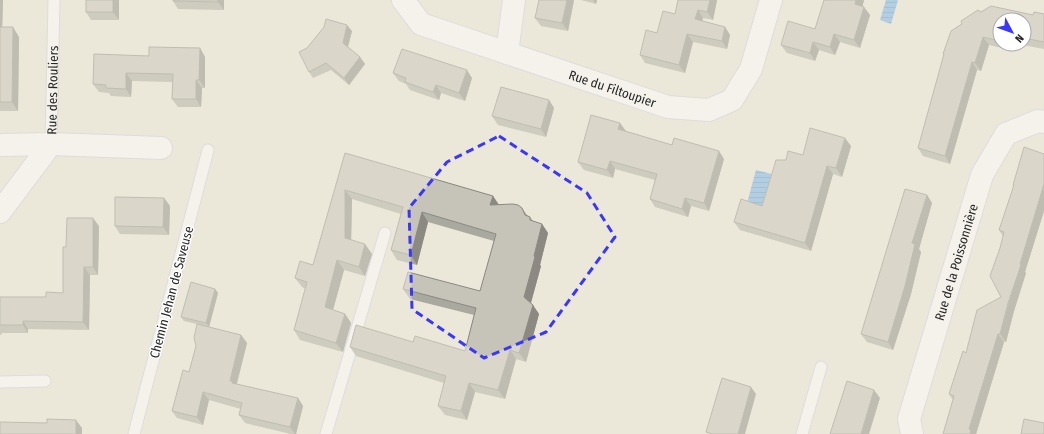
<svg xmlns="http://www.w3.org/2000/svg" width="1044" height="434" viewBox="0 0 1044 434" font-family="'Fira Sans Condensed',sans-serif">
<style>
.water{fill:url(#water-rules)}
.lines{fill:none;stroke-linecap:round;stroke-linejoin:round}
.lane-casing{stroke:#cfcfe2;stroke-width:13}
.street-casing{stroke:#cfcfe2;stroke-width:24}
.lane{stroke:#fff;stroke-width:11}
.street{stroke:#fff;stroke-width:22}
.wall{fill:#aaa99f}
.shaded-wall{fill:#8b8982}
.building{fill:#c6c4b9;stroke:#8b8982}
.marked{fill:none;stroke:#3a36fb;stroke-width:3;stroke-dasharray:8 5;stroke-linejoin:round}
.labels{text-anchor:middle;stroke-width:3;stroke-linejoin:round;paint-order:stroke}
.street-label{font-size:13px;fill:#282828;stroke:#fff}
</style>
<defs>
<pattern id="water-rules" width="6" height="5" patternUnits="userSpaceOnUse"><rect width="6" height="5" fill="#6ab0ef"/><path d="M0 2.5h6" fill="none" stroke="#578fc2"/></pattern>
</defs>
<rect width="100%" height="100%" fill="#ebe7d9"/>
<!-- water -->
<g class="water">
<path d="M 886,0 L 898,0 L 891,24 L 880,20 Z"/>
<path d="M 756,170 L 779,176 L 779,217 L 746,207 Z"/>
</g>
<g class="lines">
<!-- lane casing -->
<g class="lane-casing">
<g id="lane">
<path id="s1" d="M 51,144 L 54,0"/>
<path d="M 0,382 L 45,381"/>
<path d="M 134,434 L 208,150"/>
<path d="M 326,434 L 385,233"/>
<path d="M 802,434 L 821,367"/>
</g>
</g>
<!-- street casing -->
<g class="street-casing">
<g id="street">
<path id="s2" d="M 403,0 L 421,24 L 668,107 L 709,110 L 732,100 L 751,69 L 771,0"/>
<path d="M 507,53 L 514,0"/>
<path d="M 0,145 L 51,144 L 161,148"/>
<path d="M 0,212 L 51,144"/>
<path id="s3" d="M 912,434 L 909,419 L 982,175 L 1006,134 L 1038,121 L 1044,122"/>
</g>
</g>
<!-- lane -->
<use href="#lane" class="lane"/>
<!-- street -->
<use href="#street" class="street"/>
</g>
<!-- wall -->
<g class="wall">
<path d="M 0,0 L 3,0 L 2,27 L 19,37 L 18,111 L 0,111 Z"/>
<path d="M 119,0 L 119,20 L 91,20 L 86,12 Z"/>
<path d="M 224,0 L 224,10 L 178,9 L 173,1 Z"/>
<path d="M 539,0 L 574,0 L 568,31 L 541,26 L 535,18 Z"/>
<path d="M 581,0 L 597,0 L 596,4 Z"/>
<path d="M 678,0 L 717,0 L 713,20 L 703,18 L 702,21 L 725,27 L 730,35 L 727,49 L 693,42 L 685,73 L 645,63 L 640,55 L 675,14 Z"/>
<path d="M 824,0 L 864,0 L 862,7 L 870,15 L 860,48 L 840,42 L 835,55 L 819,50 L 815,61 L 787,53 L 781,45 L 815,29 Z"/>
<path d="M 991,6 L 1033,15 L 1034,12 L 1044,14 L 1044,49 L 1018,44 L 1024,44 L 1024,20 L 1000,20 L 1000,44 L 1016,44 L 1015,51 L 989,45 L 981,71 L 977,70 L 950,164 L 923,156 L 918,148 L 944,55 L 943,54 L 951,31 L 962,24 L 961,21 L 978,10 L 981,12 Z"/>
<path d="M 352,31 L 348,47 L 360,57 L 365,64 L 349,85 L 331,70 L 313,78 L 309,72 Z"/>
<path d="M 200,48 L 205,57 L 205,88 L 202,88 L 201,107 L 178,107 L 172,99 L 173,82 L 132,81 L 131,97 L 111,96 L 109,93 L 99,92 L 93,84 L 149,56 Z"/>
<path d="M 393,73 L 472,78 L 465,101 L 441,93 L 439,100 L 410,90 L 406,84 L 399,81 Z"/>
<path d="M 549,100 L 554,108 L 546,137 L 498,125 L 492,116 Z"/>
<path d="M 626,131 L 672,145 L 724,159 L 709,211 L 691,206 L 688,217 L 655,207 L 650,199 L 655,180 L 615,169 L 613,178 L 584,170 L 578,162 Z"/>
<path d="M 851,146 L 842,177 L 833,174 L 811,251 L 740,230 L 734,222 L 762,206 L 786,160 L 803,155 Z"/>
<path d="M 345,153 L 493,196 L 499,205 L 522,208 L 527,215 L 530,217 L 533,221 L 542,224 L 548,233 L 540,265 L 541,266 L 531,303 L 539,314 L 526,362 L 516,359 L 505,399 L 475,392 L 467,420 L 445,415 L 438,406 L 444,383 L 356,356 L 350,347 L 413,342 L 465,351 L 474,315 L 410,299 L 403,289 L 480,291 L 494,241 L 428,222 L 417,265 L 397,260 L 391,250 L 401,214 L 352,199 L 351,240 L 372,254 L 365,276 L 344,270 L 333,310 L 345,314 L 351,323 L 343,352 L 300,340 L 294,330 L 306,289 L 302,287 L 295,278 L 313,265 Z"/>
<path d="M 1044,154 L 1044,211 L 1025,272 L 1026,273 L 1014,311 L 1006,342 L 1004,342 L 976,434 L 943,434 L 953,400 L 949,394 L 966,353 L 1001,297 L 1000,248 L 1003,236 L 999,230 L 1014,186 L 1013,185 Z"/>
<path d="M 927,195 L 932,203 L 919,249 L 921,252 L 911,294 L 893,350 L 867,342 L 861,334 Z"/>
<path d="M 164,198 L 170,206 L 169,235 L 120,234 L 115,226 Z"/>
<path d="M 99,226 L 98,275 L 90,275 L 89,330 L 28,329 L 28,333 L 2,333 L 1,335 L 0,335 L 0,297 L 46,297 L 63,293 L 66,247 Z"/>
<path d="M 215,289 L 218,293 L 209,327 L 241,335 L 247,343 L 237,384 L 298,398 L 303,406 L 296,434 L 291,434 L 245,423 L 239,415 L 241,409 L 209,400 L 203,425 L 177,418 L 172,411 L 189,372 L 196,346 L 197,324 L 184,321 L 181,317 Z"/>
</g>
<!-- shaded-wall -->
<g class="shaded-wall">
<path d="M 0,0 L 3,0 L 2,36 L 0,33 Z"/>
<path d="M 113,0 L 119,0 L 119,20 L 113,12 Z"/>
<path d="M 218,0 L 224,0 L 224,10 L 218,2 Z"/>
<path d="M 567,0 L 574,0 L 568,31 L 562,23 Z"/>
<path d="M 593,0 L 597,0 L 596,4 Z"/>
<path d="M 710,0 L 717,0 L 713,20 L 707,12 Z"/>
<path d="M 856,0 L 864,0 L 861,13 L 855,4 Z"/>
<path d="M 864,7 L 870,15 L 860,48 L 854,40 Z"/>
<path d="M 698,10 L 703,18 L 701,27 L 695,19 Z"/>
<path d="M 347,25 L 352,31 L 347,50 L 343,43 Z"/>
<path d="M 13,27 L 19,37 L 18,111 L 12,102 Z"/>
<path d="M 725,27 L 730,35 L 727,49 L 722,41 Z"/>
<path d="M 687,34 L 693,42 L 685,73 L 679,65 Z"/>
<path d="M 834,34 L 840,42 L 835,55 L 830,47 Z"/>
<path d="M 983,37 L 989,45 L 981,71 L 975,63 Z"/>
<path d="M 813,42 L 819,50 L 815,61 L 810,53 Z"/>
<path d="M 1010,44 L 1016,44 L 1015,51 Z"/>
<path d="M 200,48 L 205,57 L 205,88 L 199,80 Z"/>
<path d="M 360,57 L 365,64 L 349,85 L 344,78 Z"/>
<path d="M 972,62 L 977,70 L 950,164 L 945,156 Z"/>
<path d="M 467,70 L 472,78 L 465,101 L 459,93 Z"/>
<path d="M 126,73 L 132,81 L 131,97 L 126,89 Z"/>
<path d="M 196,80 L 202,88 L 201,107 L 196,99 Z"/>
<path d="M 436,85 L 441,93 L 439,100 L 433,92 Z"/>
<path d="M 549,100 L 554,108 L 546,137 L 541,129 Z"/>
<path d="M 620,123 L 626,131 L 624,137 L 618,129 Z"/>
<path d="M 845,138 L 851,146 L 842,177 L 836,168 Z"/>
<path d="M 719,151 L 724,159 L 709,211 L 704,203 Z"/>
<path d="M 610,161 L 615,169 L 613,178 L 607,170 Z"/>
<path d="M 827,166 L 833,174 L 811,251 L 805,243 Z"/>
<path d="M 1044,184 L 1044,211 L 1025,272 L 1026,273 L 1014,311 L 1006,342 L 1000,334 L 1020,264 Z"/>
<path d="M 345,190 L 352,199 L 351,248 L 345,238 Z"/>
<path d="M 927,195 L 932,203 L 919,249 L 921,252 L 911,294 L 893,350 L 888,342 L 912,243 Z"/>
<path d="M 493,196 L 499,205 L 490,205 Z"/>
<path d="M 164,198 L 170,206 L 169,235 L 163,227 Z"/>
<path d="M 685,198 L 691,206 L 688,217 L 682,209 Z"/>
<path d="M 422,212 L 428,222 L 417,265 L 411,255 Z"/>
<path d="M 93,218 L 99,226 L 98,275 L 93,267 Z"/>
<path d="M 542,224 L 548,233 L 540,265 L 541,266 L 530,306 L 524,297 Z"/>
<path d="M 365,244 L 372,254 L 365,276 L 359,267 Z"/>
<path d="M 337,260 L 344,270 L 331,317 L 325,307 Z"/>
<path d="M 84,267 L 90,275 L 89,330 L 83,322 Z"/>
<path d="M 215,289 L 218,293 L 209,327 L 206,323 Z"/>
<path d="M 533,305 L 539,314 L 526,362 L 519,353 Z"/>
<path d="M 345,314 L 351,323 L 343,352 L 336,343 Z"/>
<path d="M 23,321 L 28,329 L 28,333 L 23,325 Z"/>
<path d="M 998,334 L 1004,342 L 976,434 L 970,434 L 969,429 Z"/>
<path d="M 241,335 L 247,343 L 236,386 L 238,389 L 230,381 Z"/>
<path d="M 510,350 L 516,359 L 505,399 L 498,390 Z"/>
<path d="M 469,383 L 475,392 L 467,420 L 461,411 Z"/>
<path d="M 751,387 L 756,394 L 745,434 L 738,434 Z"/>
<path d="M 874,390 L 880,398 L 869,434 L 861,434 Z"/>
<path d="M 203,392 L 209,400 L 203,425 L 197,417 Z"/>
<path d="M 298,398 L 303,406 L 296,434 L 295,434 L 290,427 Z"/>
<path d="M 76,420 L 82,428 L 82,434 L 76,434 Z"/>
</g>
<!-- building -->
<g class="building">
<rect x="86" y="0" width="27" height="12"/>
<path d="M 173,0 L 218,0 L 218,2 L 173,1 Z"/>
<path d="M 539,0 L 567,0 L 562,23 L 535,18 Z"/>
<path d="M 678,0 L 710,0 L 707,12 L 698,10 L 695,19 L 725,27 L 722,41 L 687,34 L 679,65 L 640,55 L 646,30 L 657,33 L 663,11 L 675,14 Z"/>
<path d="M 824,0 L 856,0 L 855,4 L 864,7 L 854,40 L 834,34 L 830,47 L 813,42 L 810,53 L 781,45 L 788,21 L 815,29 Z"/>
<path d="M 991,6 L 1033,15 L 1034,12 L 1044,14 L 1044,42 L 1024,38 L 1024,20 L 1000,20 L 1000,41 L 983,37 L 975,63 L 972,62 L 945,156 L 918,148 L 944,54 L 943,54 L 951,31 L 962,24 L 961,21 L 978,10 L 981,12 Z"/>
<path d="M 326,19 L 347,25 L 343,43 L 360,57 L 344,78 L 326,63 L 309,72 L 299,52 L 307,48 L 324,27 Z"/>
<path d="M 0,27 L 13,27 L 12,102 L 0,102 Z"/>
<path d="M 149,47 L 200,48 L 199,80 L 196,80 L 196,99 L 172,99 L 173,74 L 126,73 L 126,89 L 106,88 L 106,85 L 93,84 L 94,54 L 149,56 Z"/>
<path d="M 402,49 L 467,70 L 459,93 L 436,85 L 433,92 L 405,82 L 406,78 L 393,73 Z"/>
<path d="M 501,87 L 549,100 L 541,129 L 492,116 Z"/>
<path d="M 591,115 L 620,123 L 618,129 L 672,145 L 674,138 L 719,151 L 704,203 L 685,198 L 682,209 L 650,199 L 657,174 L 610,161 L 607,170 L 578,162 Z"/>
<path d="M 810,128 L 845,138 L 836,168 L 827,166 L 805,243 L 734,222 L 741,199 L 762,206 L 776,160 L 786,160 L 788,151 L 803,155 Z"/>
<path d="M 1024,147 L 1044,154 L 1044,184 L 1020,264 L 1021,265 L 1008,303 L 1000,334 L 998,334 L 969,429 L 971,430 L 970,434 L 943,434 L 954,396 L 949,394 L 963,351 L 966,353 L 977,310 L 1001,297 L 990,276 L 1000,248 L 1004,232 L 999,230 L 1014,185 L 1013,185 Z"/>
<path d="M 345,153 L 493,196 L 490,205 L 513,204 L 518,205 L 522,208 L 525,215 L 530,217 L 530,220 L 542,224 L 534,256 L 535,257 L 524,297 L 533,305 L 519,353 L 510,350 L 498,390 L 469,383 L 461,411 L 438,406 L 446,376 L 350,347 L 356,325 L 413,342 L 415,336 L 465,351 L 476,308 L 403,289 L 408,272 L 480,291 L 496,234 L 422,212 L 411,255 L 391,250 L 403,207 L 345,190 L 345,238 L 365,244 L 359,267 L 337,260 L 325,307 L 345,314 L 336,343 L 294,330 L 307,282 L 295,278 L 300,261 L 313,265 Z"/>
<path d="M 905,189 L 927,195 L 912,243 L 915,244 L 905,286 L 888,342 L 861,334 Z"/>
<path d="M 115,197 L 164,198 L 163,227 L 115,226 Z"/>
<path d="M 67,218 L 93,218 L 93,267 L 84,267 L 83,322 L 23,321 L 23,325 L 0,325 L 0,297 L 46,297 L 46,292 L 63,293 L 63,247 L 66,247 Z"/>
<path d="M 191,282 L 215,289 L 206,323 L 181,317 Z"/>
<path d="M 197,324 L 241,335 L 230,381 L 233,381 L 232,383 L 298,398 L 290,427 L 239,415 L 242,403 L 203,392 L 197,417 L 172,411 L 183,370 L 189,372 L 196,346 L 194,338 Z"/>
<path d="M 722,378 L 751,387 L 738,434 L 712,434 L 706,432 Z"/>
<path d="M 847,381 L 874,390 L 861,434 L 830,434 Z"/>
<path d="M 47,419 L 76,420 L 76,434 L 0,434 L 0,422 L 47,423 Z"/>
<path d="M 1024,419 L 1044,423 L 1044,434 L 1021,434 Z"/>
</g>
<!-- marked area -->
<path d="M0 0H1044V434H0ZM 499,136 L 587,193 L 615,237 L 546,332 L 484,358 L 412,309 L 409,208 L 447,162 Z" fill="#ebe7d9" fill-opacity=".55" fill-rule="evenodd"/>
<path class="marked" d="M 499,136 L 587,193 L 615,237 L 546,332 L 484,358 L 412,309 L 409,208 L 447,162 Z"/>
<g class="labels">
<!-- street labels -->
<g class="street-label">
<text dy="5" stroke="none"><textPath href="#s2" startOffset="232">Rue du Filtoupier</textPath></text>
<text dy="5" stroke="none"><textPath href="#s1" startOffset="54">Rue des Rouliers</textPath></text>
<text dy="5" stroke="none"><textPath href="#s3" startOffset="179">Rue de la Poissonnière</textPath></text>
<text transform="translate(171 292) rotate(-75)" y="5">Chemin Jehan de Saveuse</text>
</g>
</g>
<!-- north arrow -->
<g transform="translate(1012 32) rotate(131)"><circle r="19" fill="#ffffff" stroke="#a9a9a9"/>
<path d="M0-3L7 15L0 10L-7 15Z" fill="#3a36fb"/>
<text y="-6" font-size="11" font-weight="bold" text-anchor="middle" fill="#282828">N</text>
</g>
</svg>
